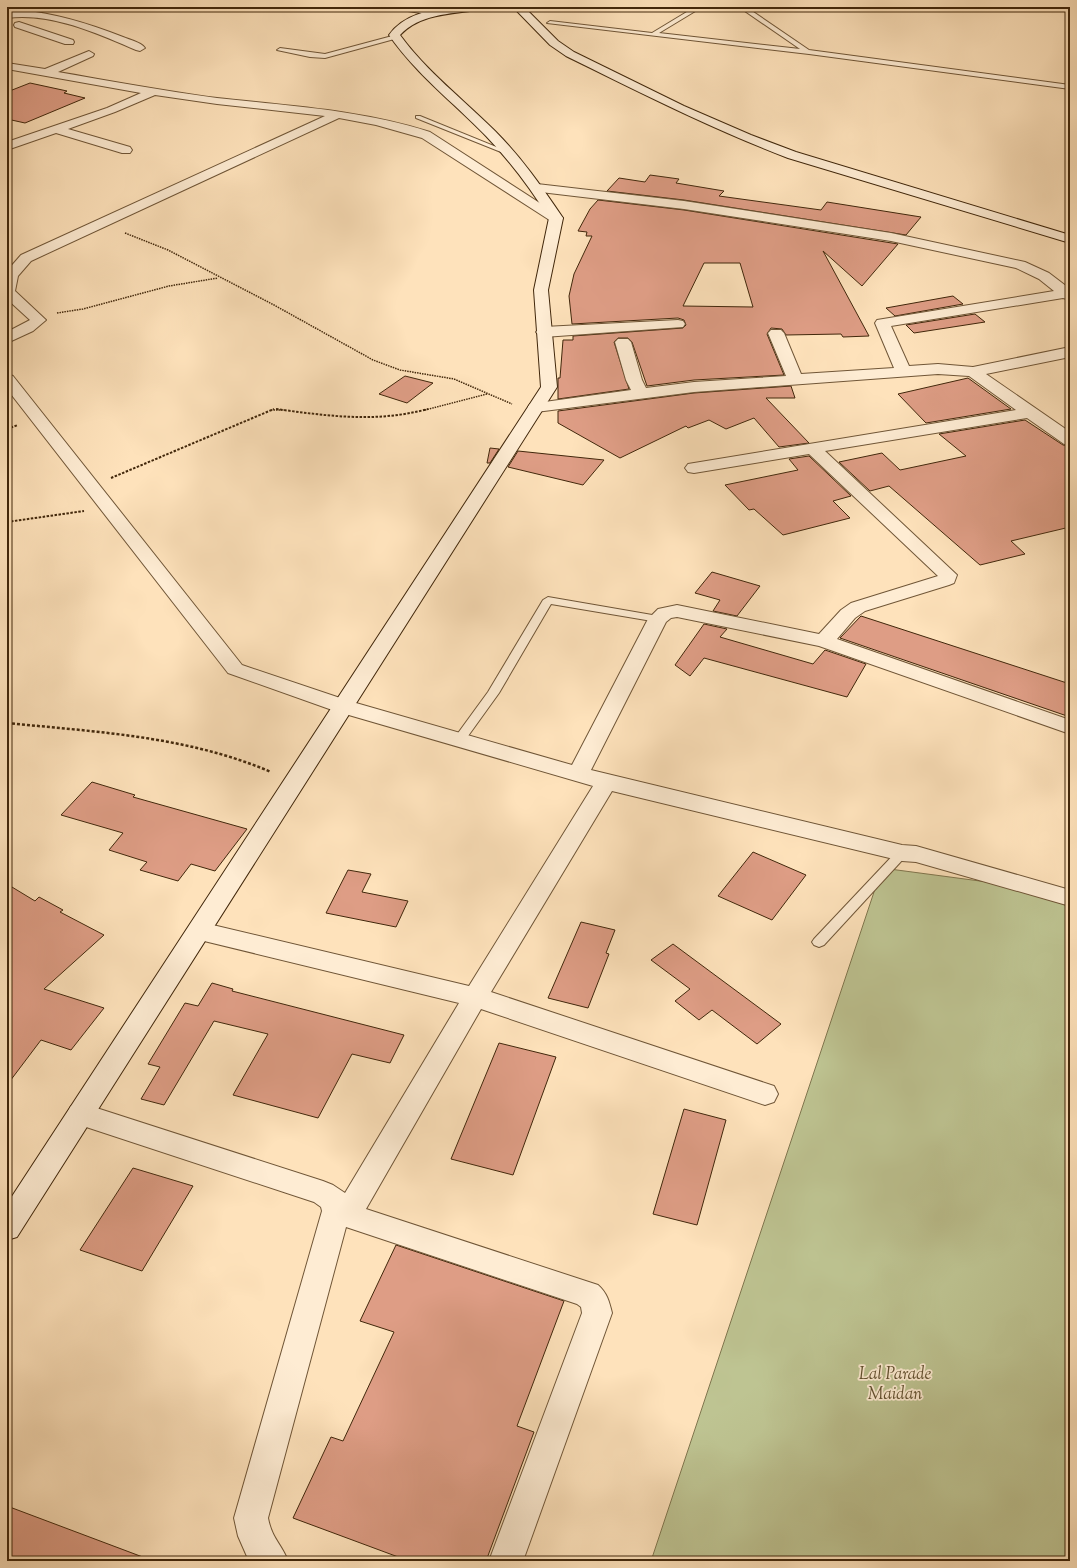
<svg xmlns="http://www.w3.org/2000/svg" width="1077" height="1568" viewBox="0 0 1077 1568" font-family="'Sorts Mill Goudy',serif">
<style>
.green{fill:#bec492;stroke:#80764e}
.building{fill:#de9d85;stroke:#41270b;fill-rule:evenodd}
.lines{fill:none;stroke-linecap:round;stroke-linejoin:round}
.lane-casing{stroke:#705637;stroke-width:2}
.street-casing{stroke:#705637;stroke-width:2}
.secondary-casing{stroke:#41270b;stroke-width:2}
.path-far2{stroke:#41270b;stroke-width:1.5;stroke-dasharray:1.5 1;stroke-linecap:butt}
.path-far1{stroke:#41270b;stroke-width:2;stroke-dasharray:2.5 1.5;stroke-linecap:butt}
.path{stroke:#41270b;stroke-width:2.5;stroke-dasharray:3 2;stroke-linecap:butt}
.lane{fill:#feecd3;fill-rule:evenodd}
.street{fill:#feecd3;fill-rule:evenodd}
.secondary{fill:#feecd3;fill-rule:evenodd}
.labels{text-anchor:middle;stroke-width:3.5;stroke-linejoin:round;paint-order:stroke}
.near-park-label{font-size:17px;font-style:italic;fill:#604e2d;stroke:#feecd3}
</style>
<rect width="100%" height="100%" fill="#fee2bb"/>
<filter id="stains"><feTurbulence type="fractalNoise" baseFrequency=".005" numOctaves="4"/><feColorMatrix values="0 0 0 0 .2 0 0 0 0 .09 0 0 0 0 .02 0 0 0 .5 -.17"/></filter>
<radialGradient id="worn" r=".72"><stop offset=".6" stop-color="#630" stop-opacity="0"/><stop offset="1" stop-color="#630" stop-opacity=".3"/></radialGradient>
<!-- green -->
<path class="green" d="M 882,868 L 1070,893 L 1070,1561 L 651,1561 Z"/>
<!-- building -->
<g class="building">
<path d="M 30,83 L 67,91 L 64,93 L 85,98 L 25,123 L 7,119 L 7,92 Z"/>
<path d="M 650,175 L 679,179 L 676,183 L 724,191 L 719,196 L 821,210 L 827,202 L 921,217 L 906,235 L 684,200 L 607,191 L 619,178 L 645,182 Z"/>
<path d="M 598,200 L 684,210 L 898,244 L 862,286 L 823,251 L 869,336 L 843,337 L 841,334 L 786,335 L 782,329 L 771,328 L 767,334 L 784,375 L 694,380 L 647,386 L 632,342 L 628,338 L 618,338 L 614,342 L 629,389 L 558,399 L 558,378 L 560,378 L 563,340 L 573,340 L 573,336 L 683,328 L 686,325 L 684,320 L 678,318 L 572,324 L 569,296 L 574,274 L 592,236 L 586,236 L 587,232 L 578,231 L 590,209 ZM 704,263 L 740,263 L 753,307 L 683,306 Z"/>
<path d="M 953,296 L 963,304 L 895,316 L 886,308 Z"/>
<path d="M 975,314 L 985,322 L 914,333 L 906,325 Z"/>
<path d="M 405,376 L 433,383 L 407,403 L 379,394 Z"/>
<path d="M 968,378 L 1011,409 L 926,423 L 898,394 Z"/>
<path d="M 791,386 L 795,398 L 766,398 L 809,443 L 779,447 L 754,418 L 726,429 L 709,420 L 688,428 L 686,426 L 620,458 L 558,423 L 558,411 L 694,393 Z"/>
<path d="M 1025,420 L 1063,445 L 1070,446 L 1070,527 L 1011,541 L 1025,554 L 980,565 L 889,486 L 870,491 L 839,462 L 882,453 L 900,470 L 966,456 L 939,434 Z"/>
<path d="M 490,448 L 499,449 L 490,463 L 487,463 Z"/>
<path d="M 518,451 L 604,460 L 583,485 L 508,467 Z"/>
<path d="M 809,456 L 851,496 L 833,501 L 850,518 L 783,535 L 754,509 L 749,510 L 725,485 L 798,470 L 789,459 Z"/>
<path d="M 712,572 L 760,586 L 737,616 L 713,611 L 720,600 L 695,593 Z"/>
<path d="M 861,616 L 1070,684 L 1070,717 L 840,638 Z"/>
<path d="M 704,624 L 727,629 L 720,637 L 813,664 L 825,650 L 866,664 L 847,697 L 704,658 L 690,676 L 675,665 Z"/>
<path d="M 92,782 L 135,795 L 133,797 L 247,829 L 215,871 L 191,864 L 178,881 L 140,870 L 147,862 L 109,850 L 123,833 L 61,815 Z"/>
<path d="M 753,852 L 806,875 L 772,920 L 718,896 Z"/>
<path d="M 348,870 L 371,874 L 362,892 L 408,901 L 396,927 L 326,913 Z"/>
<path d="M 7,884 L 35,901 L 39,897 L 63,910 L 60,912 L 104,935 L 44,989 L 104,1008 L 71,1050 L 41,1040 L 7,1085 Z"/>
<path d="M 581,922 L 615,930 L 606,953 L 609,954 L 588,1008 L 548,998 Z"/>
<path d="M 673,944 L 781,1024 L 757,1044 L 712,1010 L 699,1020 L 675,1001 L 690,989 L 651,960 Z"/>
<path d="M 212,983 L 233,989 L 232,991 L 404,1035 L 390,1063 L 352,1054 L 318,1118 L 233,1095 L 268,1034 L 214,1021 L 164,1105 L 141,1099 L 160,1067 L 148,1064 L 185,1003 L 198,1006 Z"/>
<path d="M 499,1043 L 556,1057 L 513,1175 L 451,1159 Z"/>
<path d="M 684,1109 L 726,1120 L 697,1225 L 653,1214 Z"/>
<path d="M 133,1168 L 193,1186 L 142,1271 L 80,1250 Z"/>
<path d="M 396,1245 L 564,1301 L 517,1426 L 534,1432 L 486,1561 L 409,1561 L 293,1518 L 331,1437 L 343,1441 L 394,1332 L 360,1321 Z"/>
<path d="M 7,1506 L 148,1559 L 147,1561 L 7,1561 Z"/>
</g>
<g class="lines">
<!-- lane casing -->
<g class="lane-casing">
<g id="lane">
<path d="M 382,7 L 398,7 L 437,13 L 434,15 Z"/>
<path d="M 695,7 L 702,7 L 659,33 L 800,49 L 739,7 L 746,7 L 809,50 L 1070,85 L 1070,89 L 809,54 L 547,23 L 550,21 L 652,33 Z"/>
<path d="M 396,35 L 398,38 L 325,58 L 310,57 L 277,50 L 280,48 L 325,54 Z"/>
<path d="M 416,116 L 420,116 L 511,153 L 506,154 L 416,118 Z"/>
<path d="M 548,597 L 658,616 L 663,619 L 658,622 L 551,604 L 499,693 L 463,743 L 455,743 L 453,740 L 488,692 L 543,600 Z"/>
<path d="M 902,849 L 906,850 L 908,853 L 906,856 L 824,945 L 819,947 L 814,945 L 812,942 L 814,939 L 898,850 Z"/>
</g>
</g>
<!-- street casing -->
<g class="street-casing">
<g id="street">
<path d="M 19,10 C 55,13 90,24 123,37 C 130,40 141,42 145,48 L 140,51 L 136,50 C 97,33 50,12 7,18 L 7,12 Z"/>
<path d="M 19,22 L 73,40 L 74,42 L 73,44 L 65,44 L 15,27 L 14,25 L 15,23 Z"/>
<path d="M 89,51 L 94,54 L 93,56 L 58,72 C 111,81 164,91 217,98 C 289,106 361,110 430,132 L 563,218 L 561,221 L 551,221 L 422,138 L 376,125 L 339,118 L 31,261 L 18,276 L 15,291 L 46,320 L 33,331 L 7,343 L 7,332 L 30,320 L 7,299 L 7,271 L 21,255 L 325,116 L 217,104 L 155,95 L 115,112 L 68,129 L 130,147 L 132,150 L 130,153 L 122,153 L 56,133 L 7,150 L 7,142 L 107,108 L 141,93 L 7,69 L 7,63 L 45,69 Z"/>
<path d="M 537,184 L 684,201 L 891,233 L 1025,262 L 1049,273 L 1070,289 L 1070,300 L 1063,298 L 891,326 L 909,366 L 938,364 L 973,367 L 1070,347 L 1070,357 L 986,374 L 1070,432 L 1070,445 L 1064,444 L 1027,418 L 825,451 L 957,575 L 954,583 L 949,585 L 865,611 L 855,618 L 837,639 L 1070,720 L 1070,734 L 819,646 L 677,617 L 671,618 L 666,622 L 591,770 L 902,845 L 916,846 L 1070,890 L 1070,906 L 916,862 L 902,861 L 612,791 L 491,992 L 774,1086 L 778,1094 L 774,1102 L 765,1105 L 481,1009 L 366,1209 L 598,1285 C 607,1293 609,1301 612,1313 L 523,1561 L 489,1561 L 582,1313 L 581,1307 L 577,1304 L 346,1227 L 268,1518 C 272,1539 281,1543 288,1561 L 249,1561 L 238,1536 L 234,1518 L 322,1211 L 321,1207 L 314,1202 L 71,1122 L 67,1114 L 71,1106 L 81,1103 L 323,1181 L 333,1185 L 345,1193 L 459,1003 L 200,940 L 191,937 L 188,931 L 191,925 L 200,922 L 469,986 L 593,786 L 335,711 L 228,673 L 7,389 L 7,374 L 13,376 L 242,665 L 349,701 L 572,765 L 648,619 L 658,609 L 677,605 L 819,634 L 841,610 L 851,603 L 938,576 L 809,454 L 694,473 L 688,472 L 685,468 L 688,464 L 1016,410 L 969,376 L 938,374 L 694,392 L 536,412 L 530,410 L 528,407 L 530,404 L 631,390 L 626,380 L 615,342 L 618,339 L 628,339 L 631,342 L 642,380 L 646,388 L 694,382 L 786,376 L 768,333 L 771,330 L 781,330 L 784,333 L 801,374 L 894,368 L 875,323 L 877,320 L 1054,291 L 1039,279 L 1016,268 L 891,241 L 684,209 L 532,191 L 531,188 Z"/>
<path d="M 678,320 L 683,321 L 685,324 L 683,327 L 544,337 L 539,335 L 536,332 L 539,329 L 544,327 Z"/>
</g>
</g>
<!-- secondary casing -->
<g class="secondary-casing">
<g id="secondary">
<path d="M 454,7 L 482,7 L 477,10 C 449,14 420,14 400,35 C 427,72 463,99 495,131 C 521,157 542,187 563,218 L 548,290 L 557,387 L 17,1237 L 7,1240 L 7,1204 L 541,387 L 534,290 L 549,218 C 531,189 510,161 486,136 C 453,102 416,74 389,35 C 404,14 430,10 454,7 Z"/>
<path d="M 513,7 L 524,7 L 558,41 L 574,52 L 684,106 L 751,135 L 796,152 L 1070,235 L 1070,243 L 788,158 C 712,129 639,92 566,56 L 550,45 Z"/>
</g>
</g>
<!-- path-far2 -->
<g class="path-far2">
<path d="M 125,233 L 168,250 L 274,305 L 373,360 L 400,370 L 454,379 L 512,404"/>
<path d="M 57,313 L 83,309 L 169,286 L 218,278"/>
<path d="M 271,410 L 284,410"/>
<path d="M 425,410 L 487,394"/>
</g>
<!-- path-far1 -->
<g class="path-far1">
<path d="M 276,409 C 329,416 375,423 428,409"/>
<path d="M 7,429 L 18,425"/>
<path d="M 111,478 L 274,409"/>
<path d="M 7,522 L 84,511"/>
</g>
<!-- path -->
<path class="path" d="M 7,723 C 97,732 187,736 271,772"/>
<!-- lane -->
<use href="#lane" class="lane"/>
<!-- street -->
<use href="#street" class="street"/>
<!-- secondary -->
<use href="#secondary" class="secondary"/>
</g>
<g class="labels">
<!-- near-park labels -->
<g class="near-park-label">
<text x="895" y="1379">Lal Parade<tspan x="895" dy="20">Maidan</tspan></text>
</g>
</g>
<!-- margin -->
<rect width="1077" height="1568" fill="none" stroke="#fee2bb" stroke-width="24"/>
<rect x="8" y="8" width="1061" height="1552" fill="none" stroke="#41270b" stroke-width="2"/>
<rect x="12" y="12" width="1053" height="1544" fill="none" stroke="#41270b"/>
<rect width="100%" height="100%" filter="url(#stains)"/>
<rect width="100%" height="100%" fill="url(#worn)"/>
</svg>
